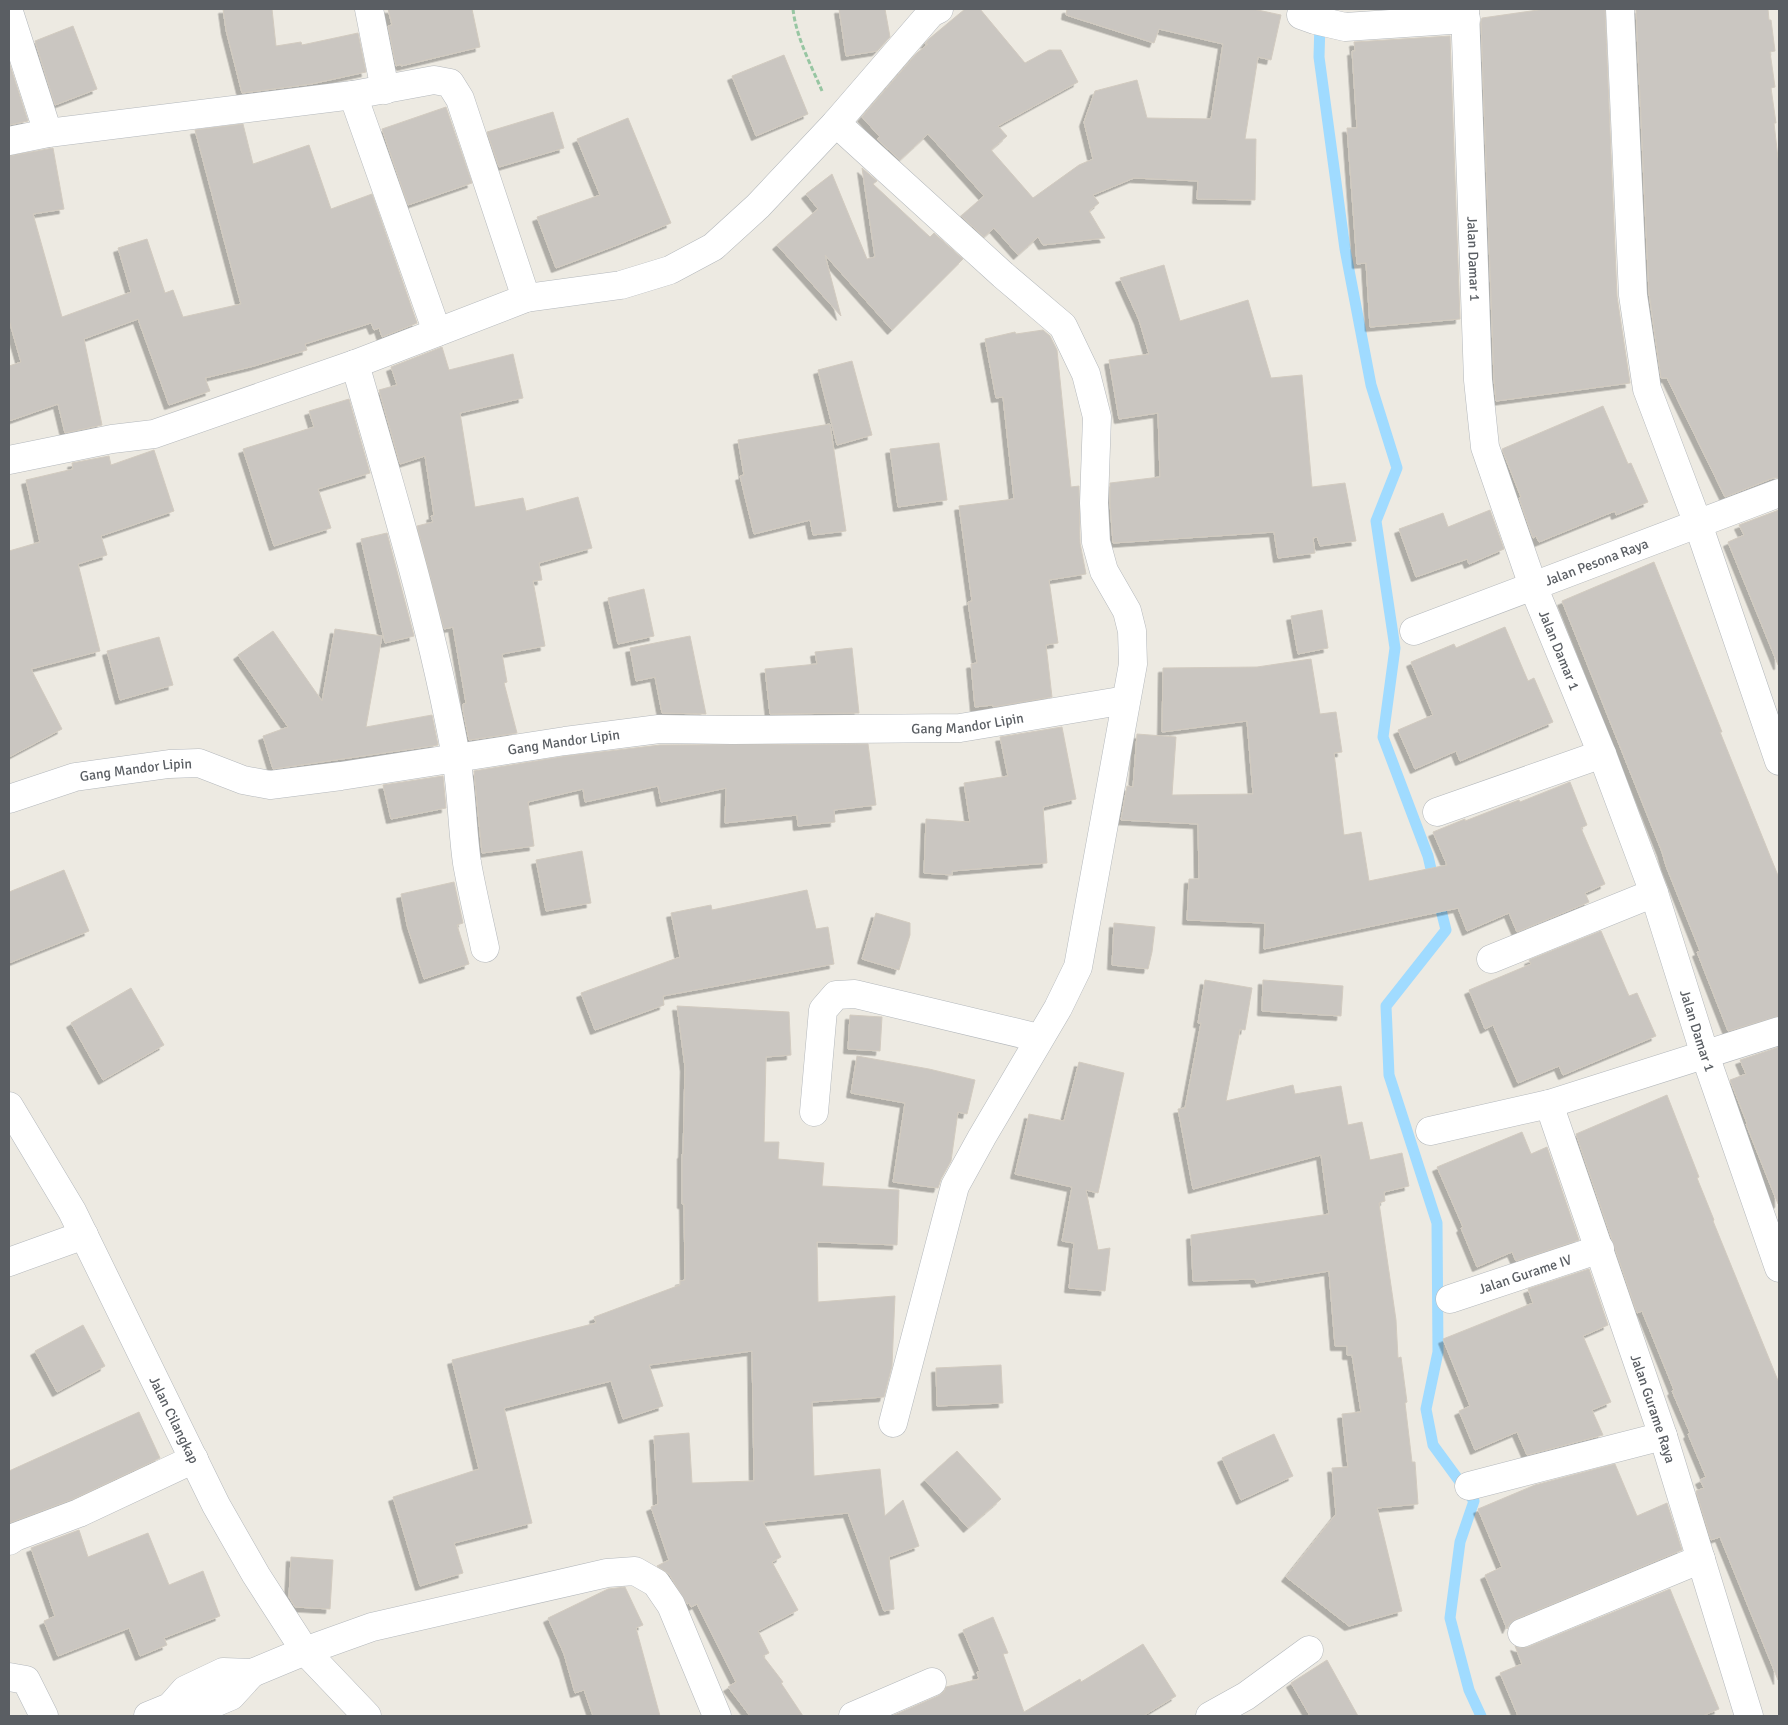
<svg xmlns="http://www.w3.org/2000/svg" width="1788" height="1725" viewBox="0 0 1788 1725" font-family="Signika,sans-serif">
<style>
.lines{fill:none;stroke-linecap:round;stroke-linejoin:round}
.stream{stroke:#a0dbff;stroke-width:11}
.building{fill:#cac6c1;stroke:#d2cbc0;filter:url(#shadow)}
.minor-casing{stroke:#b4b8bc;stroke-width:29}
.tertiary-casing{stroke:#b4b8bc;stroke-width:29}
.path{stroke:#97c6a2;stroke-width:3;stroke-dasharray:5 2.5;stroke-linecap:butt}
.minor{stroke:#fff;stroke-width:28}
.tertiary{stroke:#fff;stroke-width:28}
.labels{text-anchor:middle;stroke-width:4;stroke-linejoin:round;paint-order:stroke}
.street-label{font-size:14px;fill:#5a5e63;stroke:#fff}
</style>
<defs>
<filter id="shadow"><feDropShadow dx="-4.5" dy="4.5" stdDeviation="0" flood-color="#0004"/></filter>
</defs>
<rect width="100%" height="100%" fill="#edeae2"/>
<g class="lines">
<!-- stream -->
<g class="stream">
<path d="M 1320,22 L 1319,57 L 1345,249 L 1371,385 L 1397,468 L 1376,521 L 1395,648 L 1383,737 L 1428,856 L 1434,882"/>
<path d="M 1438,898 L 1446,930 L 1386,1006 L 1389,1075 L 1437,1223 L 1438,1352 L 1426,1409 L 1433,1445 L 1474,1501 L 1460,1542 L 1450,1618 L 1469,1690 L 1481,1716"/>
</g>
</g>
<!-- building -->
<g class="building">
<path d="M 223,9 L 272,9 L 276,46 L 301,42 L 302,45 L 358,33 L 366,72 L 311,84 L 242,93 L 226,30 Z"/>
<path d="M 388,9 L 472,9 L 480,47 L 401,66 L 401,64 L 396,66 L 388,26 L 392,25 Z"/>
<path d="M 839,9 L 885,9 L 890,37 L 877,51 L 846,56 Z"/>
<path d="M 965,9 L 980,9 L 1025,63 L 1049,50 L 1061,50 L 1078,82 L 998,126 L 1007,136 L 991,150 L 1033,198 L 1079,165 L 1093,159 L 1084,122 L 1095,91 L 1137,80 L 1147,118 L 1211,119 L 1223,44 L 1159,29 L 1154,43 L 1066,15 L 1067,9 L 1253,9 L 1281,15 L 1271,60 L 1258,57 L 1245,139 L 1256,139 L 1255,200 L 1197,199 L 1198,181 L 1134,178 L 1093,195 L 1099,203 L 1089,211 L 1105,238 L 1043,245 L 1038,237 L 1018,255 L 994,228 L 984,237 L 961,216 L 984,196 L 928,134 L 900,160 L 877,139 L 880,137 L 862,117 L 917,53 L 928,44 L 925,44 L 929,39 Z"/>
<path d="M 1545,9 L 1605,9 L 1617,296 L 1630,383 L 1496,401 L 1494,379 L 1481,21 L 1482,18 Z"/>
<path d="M 1636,9 L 1768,9 L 1769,20 L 1771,20 L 1775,51 L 1770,52 L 1775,87 L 1771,88 L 1776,123 L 1774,123 L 1779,167 L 1779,478 L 1773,478 L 1725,497 L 1667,378 L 1661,378 L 1649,293 Z"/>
<path d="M 73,26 L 97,89 L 55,105 L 35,41 Z"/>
<path d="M 1450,36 L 1460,319 L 1370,327 L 1366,263 L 1357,264 L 1347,128 L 1357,128 L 1352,51 L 1355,51 L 1354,42 Z"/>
<path d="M 784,55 L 808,114 L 756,136 L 732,76 Z"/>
<path d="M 9,62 L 28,121 L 9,125 Z"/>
<path d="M 446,107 L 472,183 L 408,205 L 382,129 Z"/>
<path d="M 553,112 L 564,148 L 499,167 L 487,132 Z"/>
<path d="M 628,118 L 671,223 L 620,244 L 556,268 L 537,217 L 600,195 L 577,139 Z"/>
<path d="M 243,124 L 253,164 L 309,145 L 331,209 L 372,194 L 417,323 L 382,337 L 379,328 L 374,330 L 371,323 L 305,344 L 307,350 L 254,366 L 205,378 L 210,391 L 169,405 L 138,319 L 84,339 L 102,425 L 65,433 L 58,404 L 9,421 L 9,366 L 21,362 L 9,320 L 9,156 L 53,148 L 64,209 L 33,214 L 62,317 L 131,292 L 118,248 L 147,239 L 165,293 L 173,290 L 183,317 L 241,304 L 195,130 Z"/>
<path d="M 862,168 L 877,181 L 873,184 L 930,237 L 934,233 L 963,259 L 892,330 L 825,255 L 841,316 L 777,245 L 818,209 L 806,194 L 832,174 L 867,259 L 875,257 Z"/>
<path d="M 1164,265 L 1180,321 L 1248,300 L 1271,378 L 1302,375 L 1312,487 L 1345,483 L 1356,541 L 1320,546 L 1317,537 L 1313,538 L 1315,553 L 1278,558 L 1274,532 L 1113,543 L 1110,503 L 1110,483 L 1160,477 L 1158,413 L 1119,419 L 1109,360 L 1149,354 L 1139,320 L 1120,278 Z"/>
<path d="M 1043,330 L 1050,336 L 1057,350 L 1071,487 L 1079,486 L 1080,543 L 1086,574 L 1049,580 L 1058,643 L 1046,645 L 1052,697 L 993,707 L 993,705 L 975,707 L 971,664 L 977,663 L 968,602 L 972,601 L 959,506 L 1014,499 L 1003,397 L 996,398 L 985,339 L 1015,332 L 1016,334 Z"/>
<path d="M 442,347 L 449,370 L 513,354 L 523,398 L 460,413 L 475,507 L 523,498 L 526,511 L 578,497 L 592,548 L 539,563 L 542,580 L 533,581 L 545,646 L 502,654 L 507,682 L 504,683 L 517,733 L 469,740 L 463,710 L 463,704 L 466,703 L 453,627 L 444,629 L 417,526 L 433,522 L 431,516 L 434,515 L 425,456 L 400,464 L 379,390 L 397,385 L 391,367 Z"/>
<path d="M 852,361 L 872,435 L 837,445 L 818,370 Z"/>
<path d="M 349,399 L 370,473 L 318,489 L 331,528 L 274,546 L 243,449 L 314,427 L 309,411 Z"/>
<path d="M 1603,406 L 1628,464 L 1631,463 L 1648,502 L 1616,515 L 1615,511 L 1539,542 L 1536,536 L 1533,538 L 1519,498 L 1521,497 L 1502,449 Z"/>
<path d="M 830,424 L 846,531 L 813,535 L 810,520 L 754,534 L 740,476 L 744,475 L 738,440 Z"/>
<path d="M 939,443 L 947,500 L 898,507 L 890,449 Z"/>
<path d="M 154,450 L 174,511 L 101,536 L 107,555 L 78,564 L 100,651 L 31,669 L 62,729 L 9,757 L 9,551 L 40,542 L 26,480 L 73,469 L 72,463 L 109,456 L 111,465 Z"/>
<path d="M 1490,510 L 1504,549 L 1469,564 L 1467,559 L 1416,577 L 1399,529 L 1443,513 L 1448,527 Z"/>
<path d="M 1779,510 L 1779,665 L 1778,665 L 1728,542 L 1744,535 L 1739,525 Z"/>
<path d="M 387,533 L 414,636 L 385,643 L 361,539 Z"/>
<path d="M 1654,562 L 1722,732 L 1720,732 L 1779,878 L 1779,1016 L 1728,1031 L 1697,952 L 1700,951 L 1666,866 L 1662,852 L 1562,601 Z"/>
<path d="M 644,589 L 654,636 L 618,644 L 608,598 Z"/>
<path d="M 1322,610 L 1328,648 L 1298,654 L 1291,616 Z"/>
<path d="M 1505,627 L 1528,681 L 1534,678 L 1553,722 L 1460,761 L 1456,751 L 1415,769 L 1398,730 L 1433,715 L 1411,662 L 1454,644 L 1456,648 Z"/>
<path d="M 335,629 L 382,636 L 366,727 L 432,715 L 438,745 L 273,769 L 263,736 L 288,727 L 238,655 L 273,631 L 322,701 Z"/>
<path d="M 690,636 L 706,714 L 662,713 L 655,677 L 636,681 L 630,648 Z"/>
<path d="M 159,637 L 173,685 L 120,700 L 107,651 Z"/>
<path d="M 852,648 L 859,713 L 770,714 L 765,669 L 817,664 L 815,652 Z"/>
<path d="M 1311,659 L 1320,714 L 1336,712 L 1342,752 L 1334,753 L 1344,835 L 1361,832 L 1369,881 L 1447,865 L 1433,832 L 1465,819 L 1465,821 L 1519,800 L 1520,802 L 1570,782 L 1587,825 L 1581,828 L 1605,884 L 1585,893 L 1589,902 L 1517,932 L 1509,913 L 1467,931 L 1458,908 L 1264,949 L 1265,923 L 1187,920 L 1189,879 L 1199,879 L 1198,824 L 1121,820 L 1127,786 L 1133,787 L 1137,734 L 1176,737 L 1172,795 L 1253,794 L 1247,721 L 1162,732 L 1163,668 L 1257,667 Z"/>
<path d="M 1062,727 L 1076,799 L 1043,807 L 1047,863 L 952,871 L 952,875 L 924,873 L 926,819 L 970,822 L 964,783 L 1008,776 L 1000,737 Z"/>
<path d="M 868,744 L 876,805 L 834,810 L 835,822 L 798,826 L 797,815 L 725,823 L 726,788 L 661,802 L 658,786 L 585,802 L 583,789 L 528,802 L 534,846 L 482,853 L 474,771 L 567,756 L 660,745 Z"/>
<path d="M 443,776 L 446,808 L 391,819 L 383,785 Z"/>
<path d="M 582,851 L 591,903 L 546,911 L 536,860 Z"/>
<path d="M 64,870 L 89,931 L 9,963 L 9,892 Z"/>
<path d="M 454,882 L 463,923 L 457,925 L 469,964 L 424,979 L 407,925 L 401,894 Z"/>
<path d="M 807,890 L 816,929 L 828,927 L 834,964 L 663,996 L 664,1005 L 595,1030 L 581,993 L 680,957 L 671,913 L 711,905 L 712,910 Z"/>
<path d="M 876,913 L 910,923 L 910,935 L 899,970 L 862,959 Z"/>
<path d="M 1114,923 L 1155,927 L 1152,952 L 1148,969 L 1112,965 Z"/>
<path d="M 1601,931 L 1629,996 L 1637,993 L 1656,1036 L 1563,1075 L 1559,1066 L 1518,1083 L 1493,1025 L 1485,1029 L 1469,990 L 1531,964 L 1529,960 Z"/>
<path d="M 1205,980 L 1252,988 L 1245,1030 L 1240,1029 L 1226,1101 L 1293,1085 L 1295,1094 L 1341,1086 L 1348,1125 L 1362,1122 L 1370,1160 L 1402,1153 L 1409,1186 L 1384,1192 L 1385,1201 L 1379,1203 L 1396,1320 L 1398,1358 L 1401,1357 L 1407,1402 L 1405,1403 L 1412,1462 L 1415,1462 L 1418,1504 L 1377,1508 L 1402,1611 L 1349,1626 L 1286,1577 L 1336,1514 L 1332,1468 L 1348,1467 L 1342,1414 L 1361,1412 L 1352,1355 L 1347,1355 L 1347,1346 L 1335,1346 L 1329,1271 L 1256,1283 L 1255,1279 L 1193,1281 L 1191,1235 L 1329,1214 L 1321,1155 L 1193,1189 L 1178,1109 L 1185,1108 L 1201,1023 L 1198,1023 Z"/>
<path d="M 1263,980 L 1343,986 L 1341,1016 L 1262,1011 Z"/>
<path d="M 131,988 L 164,1045 L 103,1080 L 71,1023 Z"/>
<path d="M 677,1006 L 789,1012 L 791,1055 L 766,1057 L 764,1142 L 779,1142 L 778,1159 L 824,1163 L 822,1186 L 899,1190 L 897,1245 L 817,1242 L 818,1302 L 895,1296 L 892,1366 L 884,1397 L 812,1402 L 814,1476 L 880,1469 L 885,1516 L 903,1500 L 919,1546 L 889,1557 L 894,1609 L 884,1611 L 848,1513 L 763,1522 L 781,1557 L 772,1562 L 798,1610 L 758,1631 L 769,1653 L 763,1656 L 783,1682 L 781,1683 L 803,1716 L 750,1716 L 728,1687 L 736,1682 L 697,1604 L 691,1607 L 689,1603 L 687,1604 L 669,1574 L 657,1566 L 669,1560 L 651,1507 L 658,1504 L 654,1436 L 689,1433 L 692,1483 L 754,1481 L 752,1351 L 649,1365 L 663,1406 L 623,1419 L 611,1381 L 504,1408 L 532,1523 L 454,1543 L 463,1573 L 420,1586 L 393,1497 L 479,1469 L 452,1360 L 596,1323 L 594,1317 L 680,1285 L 680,1281 L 685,1280 L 684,1204 L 682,1204 L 682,1154 L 683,1154 L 685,1067 Z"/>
<path d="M 850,1015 L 882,1017 L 880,1051 L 848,1049 Z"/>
<path d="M 1779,1047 L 1779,1203 L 1778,1204 L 1746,1124 L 1747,1123 L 1730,1080 L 1746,1074 L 1740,1060 Z"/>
<path d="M 857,1056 L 929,1069 L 975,1080 L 967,1114 L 958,1112 L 951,1161 L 941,1179 L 938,1188 L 893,1182 L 905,1103 L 851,1093 Z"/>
<path d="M 1079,1062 L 1124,1073 L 1098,1193 L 1086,1190 L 1098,1250 L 1110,1248 L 1105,1291 L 1069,1288 L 1074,1243 L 1062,1241 L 1072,1187 L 1015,1174 L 1029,1114 L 1064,1121 Z"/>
<path d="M 1667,1095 L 1699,1177 L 1697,1178 L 1714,1220 L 1713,1221 L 1779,1383 L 1778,1680 L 1720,1537 L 1711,1540 L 1696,1491 L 1704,1488 L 1700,1480 L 1706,1477 L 1688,1434 L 1690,1433 L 1672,1391 L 1674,1390 L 1642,1311 L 1637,1313 L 1576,1134 Z"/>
<path d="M 1522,1132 L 1531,1154 L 1547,1147 L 1579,1240 L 1516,1261 L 1512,1252 L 1477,1267 L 1461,1228 L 1463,1227 L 1437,1167 Z"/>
<path d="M 1589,1269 L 1608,1325 L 1583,1336 L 1611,1402 L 1592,1410 L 1603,1435 L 1527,1455 L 1517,1432 L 1475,1450 L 1459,1411 L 1470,1406 L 1443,1339 L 1533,1303 L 1528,1289 Z"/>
<path d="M 83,1325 L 105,1366 L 57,1392 L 35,1351 Z"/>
<path d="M 1001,1365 L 1003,1403 L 937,1406 L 936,1368 Z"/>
<path d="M 139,1412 L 160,1458 L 73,1499 L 9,1523 L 9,1471 Z"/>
<path d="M 1274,1434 L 1293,1476 L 1241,1500 L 1222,1458 Z"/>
<path d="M 957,1451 L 1001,1499 L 968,1528 L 925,1480 Z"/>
<path d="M 1615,1464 L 1637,1516 L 1667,1503 L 1682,1550 L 1516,1619 L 1510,1623 L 1507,1629 L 1485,1575 L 1502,1567 L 1478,1509 L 1535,1485 Z"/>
<path d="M 79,1530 L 88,1557 L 148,1533 L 169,1585 L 203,1571 L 220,1616 L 164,1638 L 167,1645 L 140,1656 L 129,1628 L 58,1656 L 44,1621 L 55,1616 L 31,1548 Z"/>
<path d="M 291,1557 L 333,1560 L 330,1609 L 295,1607 L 289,1597 Z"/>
<path d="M 625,1587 L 643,1625 L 636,1628 L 660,1716 L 593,1716 L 584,1690 L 575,1693 L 564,1654 L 548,1618 L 608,1589 Z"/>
<path d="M 1670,1589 L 1719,1709 L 1702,1716 L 1518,1716 L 1500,1673 L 1522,1664 L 1515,1646 L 1520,1648 L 1528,1647 Z"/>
<path d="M 993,1617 L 1008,1653 L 1003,1654 L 1024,1712 L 1080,1679 L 1081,1682 L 1143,1644 L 1176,1696 L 1143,1716 L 892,1716 L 938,1696 L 944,1692 L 946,1687 L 979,1679 L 977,1672 L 980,1671 L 963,1630 Z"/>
<path d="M 1327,1660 L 1358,1716 L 1310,1716 L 1291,1683 Z"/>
</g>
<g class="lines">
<!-- minor casing -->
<g class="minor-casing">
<g id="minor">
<path d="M 369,9 L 385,90"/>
<path id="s1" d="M 1465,9 L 1478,380 L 1485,447 L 1533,586 L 1602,754 L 1654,893 L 1705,1055 L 1779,1268"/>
<path d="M 1620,9 L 1633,295 L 1647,389 L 1698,524 L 1779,761"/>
<path d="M 9,12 L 48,133"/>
<path d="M 1301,15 L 1315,20 L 1345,27 L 1466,19"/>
<path d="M 353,95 L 437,332"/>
<path d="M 836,123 L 1003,275 L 1063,326 L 1086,374 L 1097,417 L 1094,503 L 1096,542 L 1104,571 L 1127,611 L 1132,631 L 1133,664 L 1078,967 L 1058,1008 L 982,1137 L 955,1186 L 893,1423"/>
<path d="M 9,141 L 48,133 L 353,95 L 434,80 L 450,83 L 460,99 L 526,298"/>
<path d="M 355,364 C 392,493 432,624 456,757 C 462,792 462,828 467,863 C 472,891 479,920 485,948"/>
<path d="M 9,460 L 112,439 L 154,434 L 355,364 L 526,298 L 621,285 L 670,270 L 713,247 L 758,206 L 836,123 L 931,13 L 939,9"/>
<path id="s2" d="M 1414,631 L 1779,493"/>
<path id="s3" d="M 9,799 L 75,777 L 169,764 L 199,763 L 243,780 L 270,785 L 341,776 L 565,741 L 659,729 L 732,730 L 960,728 L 1126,700"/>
<path d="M 1437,812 L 1602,754"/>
<path d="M 1491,959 L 1654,893"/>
<path id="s4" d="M 1549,1104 L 1663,1436 L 1749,1716"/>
<path d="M 814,1112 L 823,1010 L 836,995 L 855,994 L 1039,1038"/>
<path d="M 1430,1131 L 1549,1104 L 1779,1031"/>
<path d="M 9,1262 L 84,1235"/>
<path id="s5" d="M 1450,1299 L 1600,1249"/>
<path d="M 1469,1486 L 1663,1436"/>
<path d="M 9,1541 L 15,1537 L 79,1513 L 194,1459"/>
<path d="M 1522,1633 L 1701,1559"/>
<path d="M 9,1677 L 26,1680 L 44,1716"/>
<path d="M 170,1707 L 191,1713 L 231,1696 L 252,1673"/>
<path d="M 148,1716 L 170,1707 L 185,1690 L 223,1672 L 252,1673 L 305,1651 L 372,1627 L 607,1573 L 635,1571 L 656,1583 L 671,1605 L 717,1716"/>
<path d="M 853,1716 L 932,1682"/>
<path d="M 1210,1716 L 1246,1696 L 1309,1650"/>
</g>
</g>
<!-- tertiary casing -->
<g class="tertiary-casing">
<g id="tertiary">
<path id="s6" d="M 9,1106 L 72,1211 L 216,1505 L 256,1575 L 305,1651 L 367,1716"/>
</g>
</g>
<!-- path -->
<path class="path" d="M 793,9 C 796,37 811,65 822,91"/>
<!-- minor -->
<use href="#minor" class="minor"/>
<!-- tertiary -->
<use href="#tertiary" class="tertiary"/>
</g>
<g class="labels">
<!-- street labels -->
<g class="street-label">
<text dy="5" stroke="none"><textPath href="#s1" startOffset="250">Jalan Damar 1</textPath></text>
<text dy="5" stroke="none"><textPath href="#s2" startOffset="195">Jalan Pesona Raya</textPath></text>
<text dy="5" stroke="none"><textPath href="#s1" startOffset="655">Jalan Damar 1</textPath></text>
<text dy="5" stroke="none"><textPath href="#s3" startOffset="971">Gang Mandor Lipin</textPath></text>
<text dy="5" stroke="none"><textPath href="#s3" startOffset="566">Gang Mandor Lipin</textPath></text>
<text dy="5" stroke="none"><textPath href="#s3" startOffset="131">Gang Mandor Lipin</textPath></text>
<text dy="5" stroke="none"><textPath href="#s1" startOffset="1060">Jalan Damar 1</textPath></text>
<text dy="5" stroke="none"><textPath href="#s5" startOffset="79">Jalan Gurame IV</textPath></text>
<text dy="5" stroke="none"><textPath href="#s4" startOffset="322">Jalan Gurame Raya</textPath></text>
<text dy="5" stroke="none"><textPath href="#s6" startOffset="355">Jalan Cilangkap</textPath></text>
</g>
</g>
<!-- border -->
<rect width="1788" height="1725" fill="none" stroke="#5a5e63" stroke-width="20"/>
</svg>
